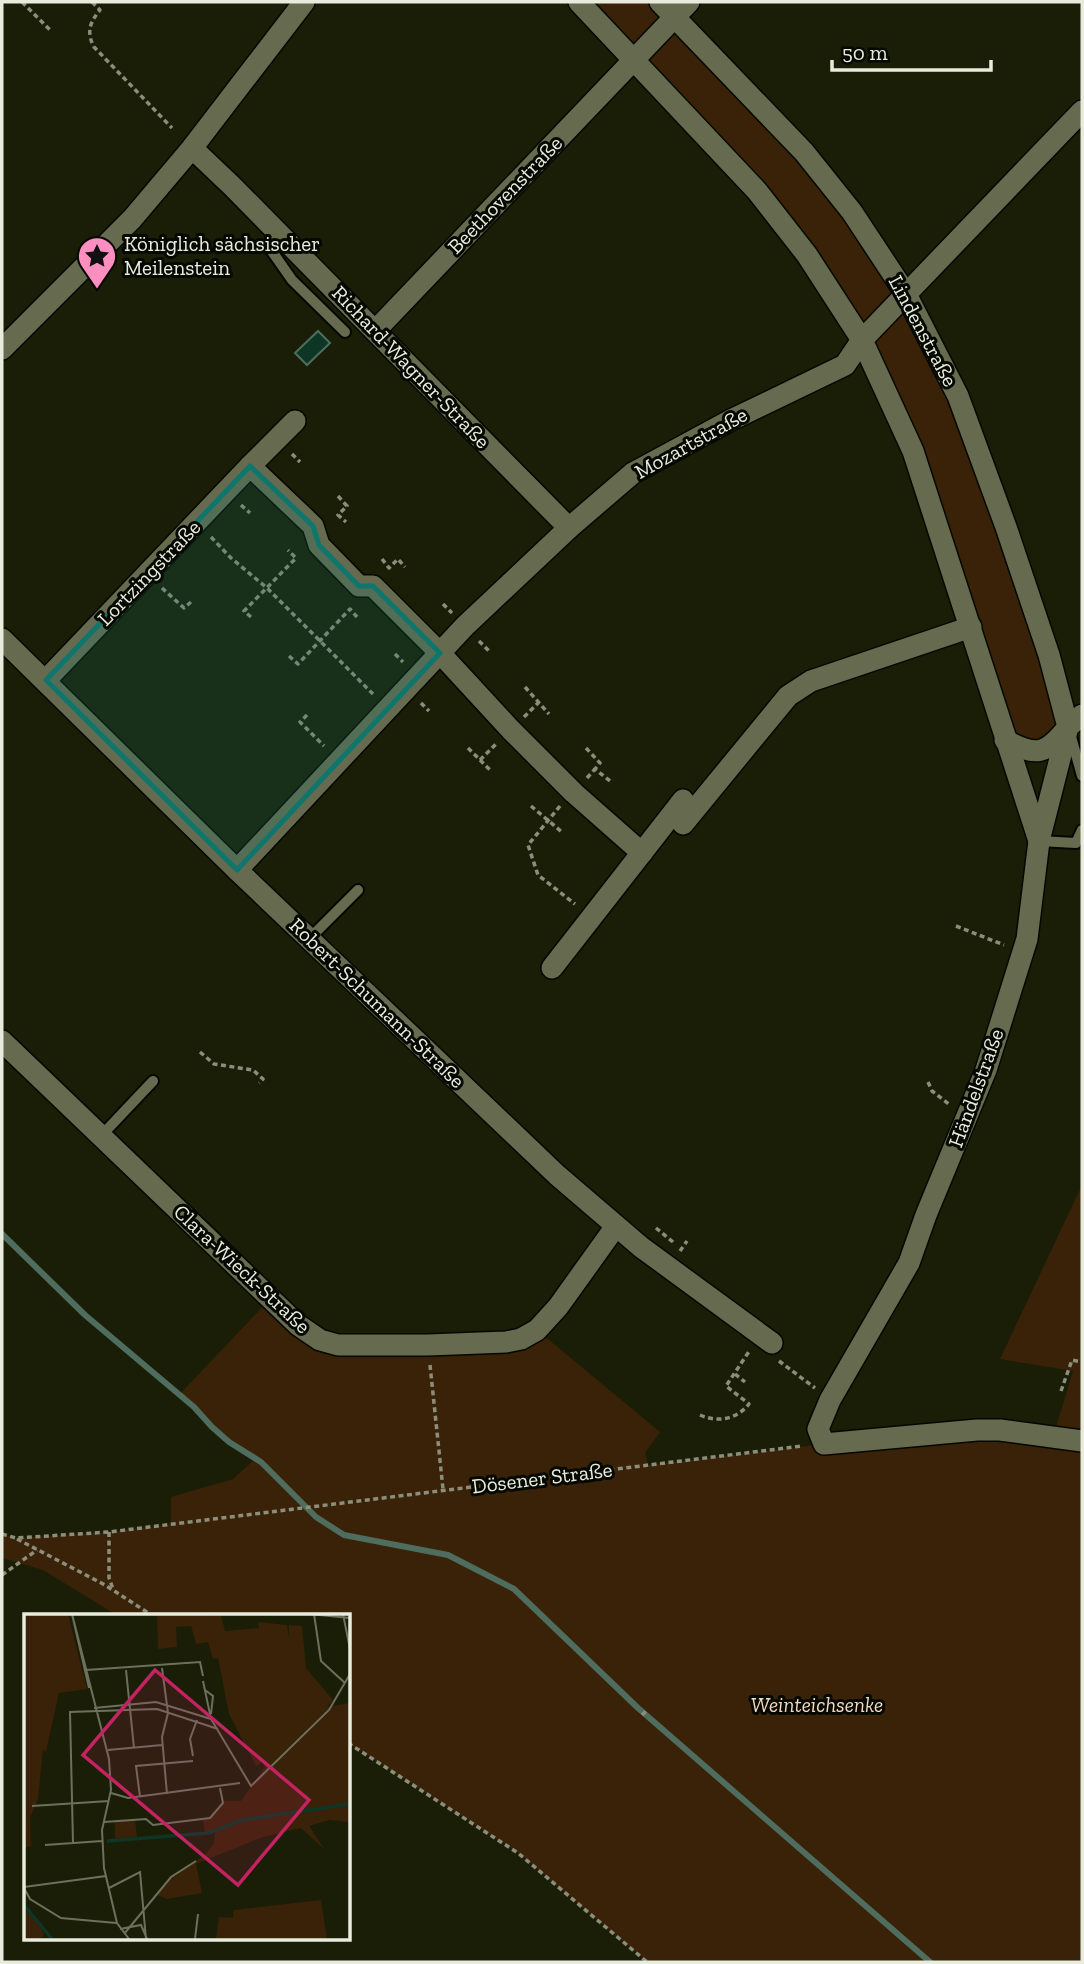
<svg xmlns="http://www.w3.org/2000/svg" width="1084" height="1964" viewBox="0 0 1084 1964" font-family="'Zilla Slab',serif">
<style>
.green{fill:#392207}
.water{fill:#0d3627;stroke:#4f6d5e;stroke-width:2}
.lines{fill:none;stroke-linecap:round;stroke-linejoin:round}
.stream{stroke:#4f6d5e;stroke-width:6}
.service-casing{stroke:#060800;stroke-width:14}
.minor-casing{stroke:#060800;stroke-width:24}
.secondary-casing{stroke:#060800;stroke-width:24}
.path{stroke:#8b8e7b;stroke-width:3.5;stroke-dasharray:5 3.5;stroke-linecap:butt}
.service{stroke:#666b4f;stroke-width:10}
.minor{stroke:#666b4f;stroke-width:21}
.secondary{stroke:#666b4f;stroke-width:21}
.marked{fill:#0f766e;fill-opacity:0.2;stroke:#0f766e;stroke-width:5;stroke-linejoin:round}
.labels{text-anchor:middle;stroke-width:6;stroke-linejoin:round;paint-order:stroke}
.street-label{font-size:21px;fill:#e9ecdd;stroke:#060802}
.poi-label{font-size:21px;fill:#e9ecdd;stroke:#060802;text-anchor:start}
.park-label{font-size:21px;font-style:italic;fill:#f5dabf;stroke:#060802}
.inset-river{fill:none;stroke:#0d3627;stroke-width:3.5}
.inset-road{fill:none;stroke:#6d705c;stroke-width:2}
.view{fill:#c42362;fill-opacity:0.15;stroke:#c42362;stroke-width:3.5}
.inset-edge{fill:none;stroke:#e9ecdd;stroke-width:3.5}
</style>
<rect width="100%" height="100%" fill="#1b1e06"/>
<!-- green -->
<g class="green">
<path d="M 579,2 L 660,2 L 804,152 L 958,396 L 1068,727 L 1056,743 L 1005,740 L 913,451 L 807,255 Z"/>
<path d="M 1082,1185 L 1082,1962 L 647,1962 L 518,1853 L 348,1743 L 348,1616 L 118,1616 L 43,1570 L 2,1558 L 2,1534 L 16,1538 L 109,1532 L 171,1524 L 171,1497 L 233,1479 L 255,1459 C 242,1449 227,1441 214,1430 C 202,1418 192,1406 179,1395 L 271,1298 L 338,1345 L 537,1330 L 660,1432 L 645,1453 L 648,1465 L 824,1444 L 1053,1437 L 1073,1371 L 1000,1359 Z"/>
</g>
<!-- water -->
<path class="water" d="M 318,331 L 330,343 L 307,365 L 295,353 Z"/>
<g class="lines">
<!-- stream -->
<path class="stream" d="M 2,1234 L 85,1315 L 194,1407 L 212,1427 L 229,1442 L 261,1462 L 316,1517 L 344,1535 L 448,1555 L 514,1589 L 638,1708 L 930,1962"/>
<!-- service casing -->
<g class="service-casing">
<g id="service">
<path d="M 281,236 L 271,250 L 292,280 L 345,332"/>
<path d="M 1070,733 L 1082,776"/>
<path d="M 1039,841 L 1076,843 L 1082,830"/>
<path d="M 309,939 L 358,890"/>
<path d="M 101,1136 L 153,1081"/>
</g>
</g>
<!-- minor casing -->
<g class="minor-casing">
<g id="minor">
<path d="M 579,2 L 757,191 L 807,255 L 862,340 L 913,451 L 1039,841"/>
<path d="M 660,2 L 804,152 L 852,212 L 906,294 L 958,396 L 1006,527 L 1049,655 L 1068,727 C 1046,755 1036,757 1005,740"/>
<path d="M 192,148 L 232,186 L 569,528"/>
<path d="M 375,331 L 689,2"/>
<path d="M 250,466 L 295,421"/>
<path d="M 2,639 L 237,870 L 557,1175 L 641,1247 L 772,1343"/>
<path d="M 46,680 L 250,466 L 313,526 L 319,545 L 359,586 L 373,586 L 440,653 L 511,730 L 574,793 L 642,853"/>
<path d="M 1082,715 L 1068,727 L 1039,841 L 1027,939 L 986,1070 L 926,1215 L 909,1263 L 830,1400 L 818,1429 L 824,1444 L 977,1430 L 1000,1430 L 1082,1441"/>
<path d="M 683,824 L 788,696 L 811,681 L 971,627"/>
<path d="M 237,870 L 465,626 L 569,528 L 633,473 L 731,420 L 845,365 L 862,340 L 1082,111"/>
<path d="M 552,968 L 683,800"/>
<path d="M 2,1041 L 298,1325 L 320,1340 L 338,1345 L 428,1345 L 506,1342 L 521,1339 L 537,1330 L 558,1307 L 616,1226"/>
</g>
</g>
<!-- secondary casing -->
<g class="secondary-casing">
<path id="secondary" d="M 2,349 L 132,219 L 192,148 L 304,2"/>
</g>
<!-- path -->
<g class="path">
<path d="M 22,2 L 51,31"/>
<path d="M 92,2 L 100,10 C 90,22 86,32 94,47 L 172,128"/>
<path d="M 292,454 L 300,462"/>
<path d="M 338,496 L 347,506 L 338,515 L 346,522"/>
<path d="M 241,505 L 250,513"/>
<path d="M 211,537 L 231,558 L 267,588 L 373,694"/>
<path d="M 382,559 L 389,568 L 398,559 L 405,567"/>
<path d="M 162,588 L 184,608 L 191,602"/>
<path d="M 443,604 L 452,613"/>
<path d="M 251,617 L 244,611 L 296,558 L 288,550"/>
<path d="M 479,641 L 490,652"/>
<path d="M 395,654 L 403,662"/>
<path d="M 289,656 L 298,664 L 350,609 L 357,617"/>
<path d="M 525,687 L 549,714"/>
<path d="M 421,703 L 429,711"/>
<path d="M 307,715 L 300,722 L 324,746"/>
<path d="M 524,717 L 539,702"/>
<path d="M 468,748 L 492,772"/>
<path d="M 586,748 L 600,763 L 595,769 L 610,781"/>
<path d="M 480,760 L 496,744"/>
<path d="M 587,778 L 595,769"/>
<path d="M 531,806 L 563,833"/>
<path d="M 560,806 L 528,845 L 538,875 L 575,904"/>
<path d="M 956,926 L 1004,945"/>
<path d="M 200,1052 L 214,1064 L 253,1070 L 263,1079 L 259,1083"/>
<path d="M 928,1082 L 932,1091 L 950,1105"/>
<path d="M 656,1228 L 673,1242"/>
<path d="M 680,1251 L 687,1241"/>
<path d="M 779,1361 L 815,1388"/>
<path d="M 430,1365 L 443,1489"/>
<path d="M 735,1374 L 745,1382"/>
<path d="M 1061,1391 L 1072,1360 L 1082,1362"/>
<path d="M 700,1415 C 718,1423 737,1419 749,1404 L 726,1386 L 750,1350"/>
<path d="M 109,1532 L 109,1578 L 113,1589"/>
<path d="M 2,1534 L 16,1538 L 109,1532 L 802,1446"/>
<path d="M 17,1539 L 105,1585 L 153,1616"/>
<path d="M 2,1575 L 37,1550"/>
<path d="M 642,1715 L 646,1711"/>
<path d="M 348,1743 L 518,1853 L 647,1962"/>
</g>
<!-- service -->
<use href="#service" class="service"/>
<!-- minor -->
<use href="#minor" class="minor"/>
<!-- secondary -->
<use href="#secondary" class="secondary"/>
</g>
<!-- marked area -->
<path class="marked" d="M 250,466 L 313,526 L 319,545 L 359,586 L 373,586 L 440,653 L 237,870 L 46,680 Z"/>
<!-- icons -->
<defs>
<g id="sight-pin" transform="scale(2.0125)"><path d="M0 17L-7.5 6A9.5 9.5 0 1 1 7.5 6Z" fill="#fd8ec0" stroke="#060802"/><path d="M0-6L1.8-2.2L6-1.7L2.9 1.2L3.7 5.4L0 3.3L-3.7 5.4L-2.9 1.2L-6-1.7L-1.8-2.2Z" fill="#111"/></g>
</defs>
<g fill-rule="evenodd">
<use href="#sight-pin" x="97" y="256"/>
</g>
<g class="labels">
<!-- street labels -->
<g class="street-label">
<text transform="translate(505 195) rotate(-46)" y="7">Beethovenstraße</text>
<text transform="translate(923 331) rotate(62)" y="7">Lindenstraße</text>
<text transform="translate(411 367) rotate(46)" y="7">Richard-Wagner-Straße</text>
<text transform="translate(691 443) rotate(-29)" y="7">Mozartstraße</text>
<text transform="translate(149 573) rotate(-46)" y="7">Lortzingstraße</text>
<text transform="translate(377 1003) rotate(44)" y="7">Robert-Schumann-Straße</text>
<text transform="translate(976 1088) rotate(-70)" y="7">Händelstraße</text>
<text transform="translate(242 1269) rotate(43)" y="7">Clara-Wieck-Straße</text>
<text transform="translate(542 1478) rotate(-7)" y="7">Dösener Straße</text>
</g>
<!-- poi labels -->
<g class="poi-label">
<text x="124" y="251">Königlich sächsischer<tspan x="124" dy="24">Meilenstein</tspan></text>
</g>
<!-- park labels -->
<g class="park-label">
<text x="817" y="1712">Weinteichsenke</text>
</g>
</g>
<!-- overview -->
<g transform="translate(24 1614)">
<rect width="326" height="326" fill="#1b1e06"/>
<path d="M 0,0 L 44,0 L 63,75 L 35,79 L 22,138 L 19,135 L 14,185 L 6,204 L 7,232 L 0,234 ZM 133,0 L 197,2 L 201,17 L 235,14 L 234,8 L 263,11 L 265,23 L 265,11 L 278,12 L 282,54 L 309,86 L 303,93 L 325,89 L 325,208 L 305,206 L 285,212 L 301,236 L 277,214 L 239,223 L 172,250 L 178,279 L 143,285 L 133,281 L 147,263 L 181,241 L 190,229 L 191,218 L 181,219 L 179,206 L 186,205 L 199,187 L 217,187 L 241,153 L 238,148 L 232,152 L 205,100 L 194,44 L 189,45 L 184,28 L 172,30 L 167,12 L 152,13 L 153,33 L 134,35 ZM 111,206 L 113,223 L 91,225 L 91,207 ZM 297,286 L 303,325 L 192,325 L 195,303 L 209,304 L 210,296 ZM 0,291 L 13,306 L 20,321 L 16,325 L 0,325 Z" fill="#392207"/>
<path class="inset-river" d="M 83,227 L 185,219 L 218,206 L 326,190M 0,291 L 28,325"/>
<path class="inset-road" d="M 48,0 L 85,145 L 87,176 L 78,216 L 80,254 L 93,309 L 105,325M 48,0 L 65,74M 285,0 L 326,4M 290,0 L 297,47 L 321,69M 319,0 L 326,35M 138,54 L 144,99 L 138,123 L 143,180M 62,56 L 176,48 L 179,62M 102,56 L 110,134M 179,67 L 187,105 L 227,172 L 305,96 L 326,60M 181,76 L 189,82 L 187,100M 70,94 L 132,88 L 187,105M 84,136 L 138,131M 169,142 L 166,125 L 173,106M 87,179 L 104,184 L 216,169M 116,183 L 112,152 L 169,147M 8,192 L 85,187M 80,208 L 122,205 L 129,211 L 186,204 L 199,189 L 196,174M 49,229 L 46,98 L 133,95 L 194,115M 21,231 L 78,227M 0,273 L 82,262M 0,274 L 6,285 L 37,304 L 92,309M 85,274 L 116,258 L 122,325M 96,315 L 117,311 L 123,325M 100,320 L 147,263 L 172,247M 171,325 L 174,300"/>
<path class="view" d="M 131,56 L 285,186 L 214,271 L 59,141 Z"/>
<rect width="326" height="326" class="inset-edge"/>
</g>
<!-- border -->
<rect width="1084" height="1964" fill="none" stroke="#e9ecdd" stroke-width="7"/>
<!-- scale -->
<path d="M832 60v10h159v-10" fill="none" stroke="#e9ecdd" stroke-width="3.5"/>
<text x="842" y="60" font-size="21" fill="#e9ecdd" stroke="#060802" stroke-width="5" paint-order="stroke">50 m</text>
</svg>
